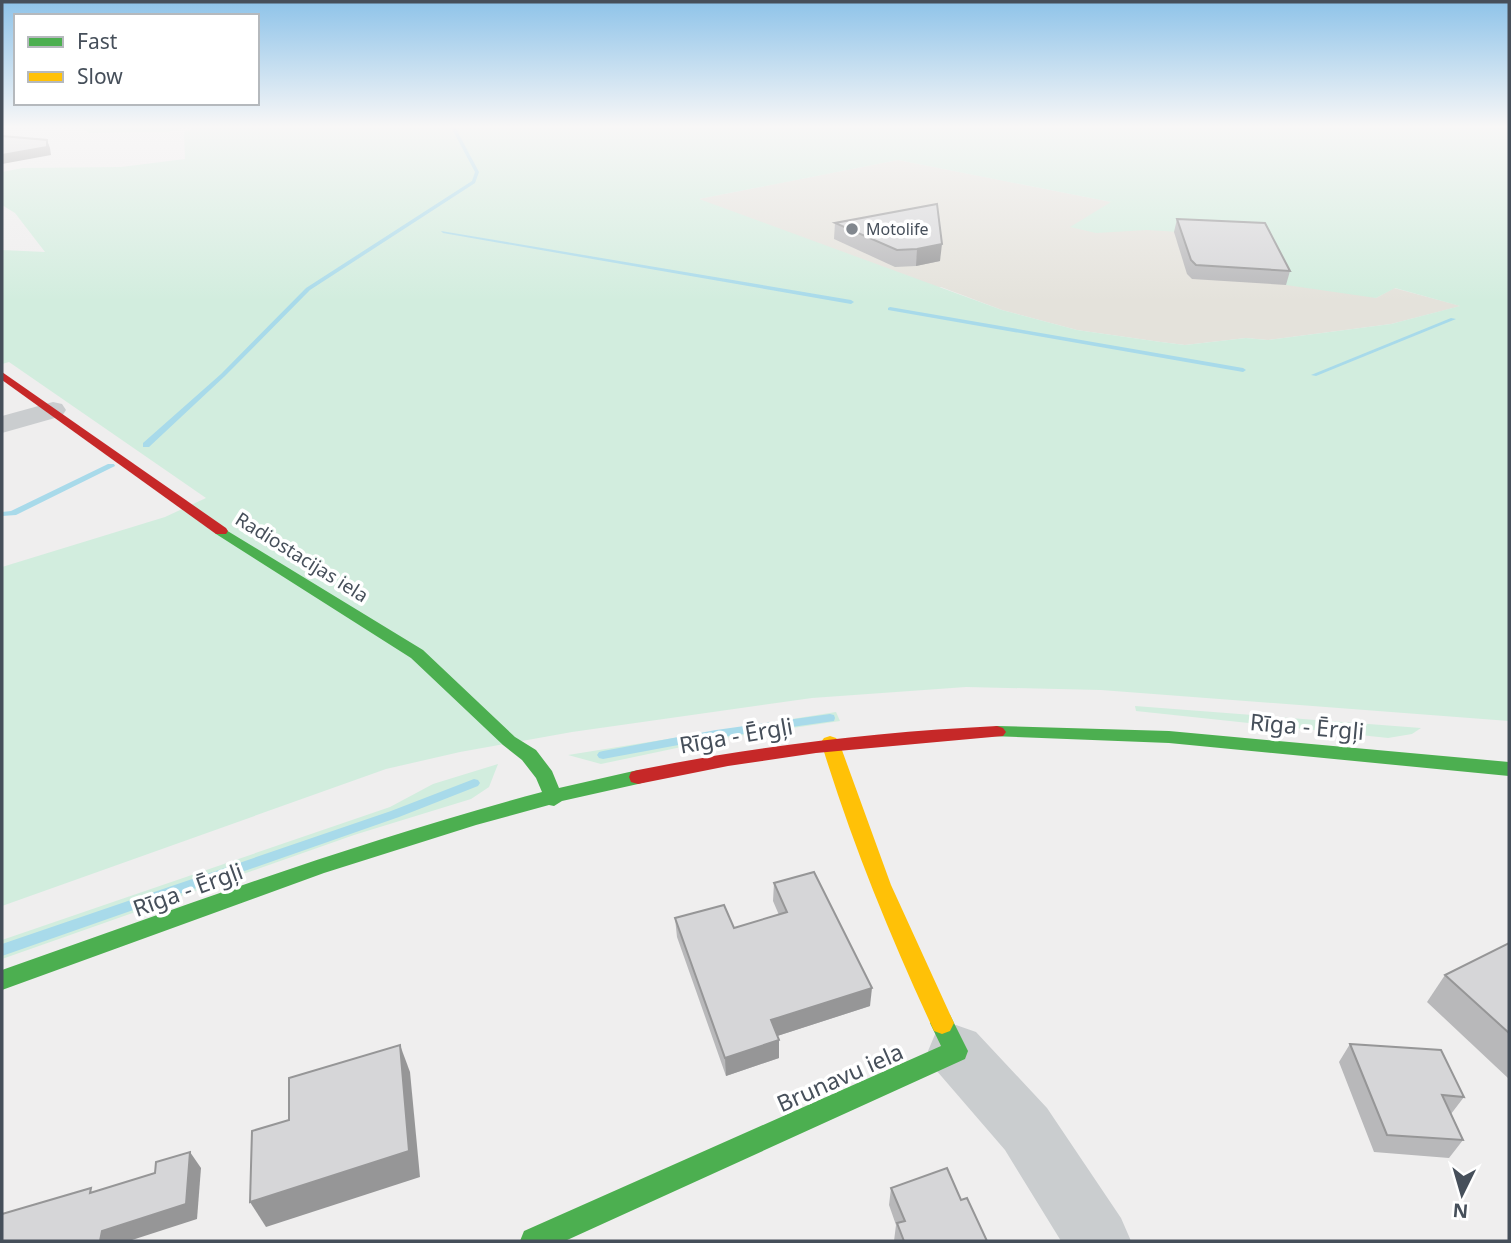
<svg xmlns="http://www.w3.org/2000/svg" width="1511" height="1243" viewBox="0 0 1511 1243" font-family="'Noto Sans',sans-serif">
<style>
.commercial{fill:#e4e2db}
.green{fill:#d2edde;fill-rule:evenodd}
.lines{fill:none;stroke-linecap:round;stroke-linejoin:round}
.stream{fill:#a8daea;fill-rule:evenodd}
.street{fill:#cacdcf;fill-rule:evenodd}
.fast{fill:#4caf50;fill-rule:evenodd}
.slow{fill:#ffc107;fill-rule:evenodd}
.jam{fill:#c62828;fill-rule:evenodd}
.wall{fill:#b8b8ba}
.shaded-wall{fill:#969697}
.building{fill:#d6d6d8;stroke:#969697;stroke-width:2}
.poi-dot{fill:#81878e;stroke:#fff;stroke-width:2.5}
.labels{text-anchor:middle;stroke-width:7;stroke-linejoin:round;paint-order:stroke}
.far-poi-label{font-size:16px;fill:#464f5a;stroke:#fff;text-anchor:start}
.street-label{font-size:19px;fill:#464f5a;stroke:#fff}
.near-street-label{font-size:23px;fill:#464f5a;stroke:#fff}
</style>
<rect width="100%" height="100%" fill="#efeeee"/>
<!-- commercial -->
<path class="commercial" d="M 898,160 L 1112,202 L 1376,298 L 1394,288 L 1461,306 L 1391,324 L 1268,340 L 1246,338 L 1185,345 L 1161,342 L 1077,330 L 1002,310 L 941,287 L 925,291 L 698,199 Z"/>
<!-- green -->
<g class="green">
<path d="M 80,127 L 187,127 L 168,132 L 89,133 Z"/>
<path d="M 197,127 L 1509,127 L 1509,721 L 1101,690 L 966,687 L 812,698 L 572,732 L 460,752 L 386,769 L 2,906 L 2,567 L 165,517 L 206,498 L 9,362 L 2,364 L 2,250 L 45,252 L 15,213 L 2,205 L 2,172 L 23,168 L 121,167 L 185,159 L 184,132 ZM 898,160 L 1111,202 L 1070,227 L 1096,233 L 1147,230 L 1260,237 L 1286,285 L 1376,298 L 1395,288 L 1460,306 L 1391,324 L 1268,340 L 1246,338 L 1185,345 L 1161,342 L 1077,330 L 1002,310 L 699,199 Z"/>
<path d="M 1135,706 L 1421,728 L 1412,734 L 1388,738 L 1136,711 Z"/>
<path d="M 836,712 L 840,721 L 724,738 L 601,764 L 568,755 Z"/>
<path d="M 498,764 L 489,787 L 471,799 L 354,835 L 2,959 L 2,940 L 390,807 L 433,784 Z"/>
</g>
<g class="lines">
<!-- stream -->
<g class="stream">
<path d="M 451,127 L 455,127 L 479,172 L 475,183 L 310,290 L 225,376 L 149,447 L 143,447 L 143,443 L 221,374 L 306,288 L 472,181 L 475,172 Z"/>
<path d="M 441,231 L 851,300 L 854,302 L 851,304 L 443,233 Z"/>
<path d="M 890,307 L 1243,368 L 1246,370 L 1243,372 L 888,310 L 888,308 Z"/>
<path d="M 1451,318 L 1456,319 L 1316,376 L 1311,375 Z"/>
<path d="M 108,464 L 114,464 L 115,466 L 16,515 L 2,516 L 2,512 L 11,511 Z"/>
<path d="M 830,714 L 834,715 L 835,718 L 834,721 L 716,738 L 603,759 L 599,758 L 597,755 L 599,752 L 603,751 L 716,730 Z"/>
<path d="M 474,779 L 478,780 L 480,783 L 478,786 L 399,817 L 2,956 L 2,944 L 391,811 Z"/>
</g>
<!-- street -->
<g class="street">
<path d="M 53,402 L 62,404 L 66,410 L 62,416 L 2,433 L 2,416 Z"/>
<path d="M 956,1025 L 976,1032 L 1047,1108 L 1121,1218 L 1131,1241 L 1061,1241 L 1005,1150 L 936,1070 L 928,1051 L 936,1032 Z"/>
</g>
<!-- fast -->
<g class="fast">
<path d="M 221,527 L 423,650 L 515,737 L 536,750 L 552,771 L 559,788 L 638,770 L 645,772 L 647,777 L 645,782 L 638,784 L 562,801 L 554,806 L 549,805 L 476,825 L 324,873 L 2,990 L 2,970 C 181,907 358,841 542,792 L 536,778 L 522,760 L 503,745 L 411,658 L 216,534 L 214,531 Z"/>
<path d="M 997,726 L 1169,731 L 1509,762 L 1509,776 L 1169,743 L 991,736 L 988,732 L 991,728 Z"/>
<path d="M 942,1012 L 950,1015 L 968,1051 L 965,1059 L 565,1241 L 520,1241 L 524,1231 L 941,1046 L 930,1023 L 934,1015 Z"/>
</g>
<!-- slow -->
<path class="slow" d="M 830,736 L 836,738 L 839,742 L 891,885 L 954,1023 L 950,1031 L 942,1034 L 934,1031 C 890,936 851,841 821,742 L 824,738 Z"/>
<!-- jam -->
<g class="jam">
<path d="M 2,372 L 226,528 L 228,531 L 226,534 L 216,534 L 2,380 Z"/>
<path d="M 997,726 L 1003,728 L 1006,732 L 1003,736 L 816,753 L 728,766 L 638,784 L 631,782 L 629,777 L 631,772 L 638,770 C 757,746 876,732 997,726 Z"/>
</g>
</g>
<!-- wall -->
<g class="wall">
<path d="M 937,204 L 940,261 L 916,266 L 895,267 L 834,239 L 835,223 Z"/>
<path d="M 1177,219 L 1290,271 L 1286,285 L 1192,279 L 1187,274 L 1174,232 Z"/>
<path d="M 774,883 L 870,1006 L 777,1036 L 779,1058 L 726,1076 L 677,937 L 675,918 L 734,928 L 779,915 L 773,901 Z"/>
<path d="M 1509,943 L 1509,1079 L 1427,1002 L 1445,975 Z"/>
<path d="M 1350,1044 L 1464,1097 L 1451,1114 L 1463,1140 L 1449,1158 L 1374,1152 L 1339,1062 Z"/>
<path d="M 891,1188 L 961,1200 L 987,1241 L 894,1241 L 896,1225 L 889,1205 Z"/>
</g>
<!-- shaded-wall -->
<g class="shaded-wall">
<path d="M 47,140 L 50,148 L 51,155 L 2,164 L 2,155 Z"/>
<path d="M 942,244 L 940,261 L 916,266 L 917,249 Z"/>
<path d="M 872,988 L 870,1006 L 771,1038 L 771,1020 Z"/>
<path d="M 779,1040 L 779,1058 L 726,1076 L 725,1058 Z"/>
<path d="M 400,1045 L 410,1072 L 420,1177 L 266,1227 L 250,1202 Z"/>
<path d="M 190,1152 L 201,1168 L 197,1219 L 129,1241 L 100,1241 L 102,1231 Z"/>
</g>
<!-- building -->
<g class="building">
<path d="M 2,136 L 47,140 L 47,147 L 2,155 Z"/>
<path d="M 937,204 L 942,244 L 917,249 L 897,250 L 835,223 Z"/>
<path d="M 1177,219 L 1265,223 L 1290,271 L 1196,265 L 1191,260 Z"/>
<path d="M 814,872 L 872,988 L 771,1020 L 779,1040 L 725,1058 L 675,918 L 724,905 L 734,928 L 787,912 L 774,883 Z"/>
<path d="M 1509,943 L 1509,1033 L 1445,975 Z"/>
<path d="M 1350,1044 L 1441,1050 L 1464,1097 L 1442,1095 L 1463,1140 L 1387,1135 Z"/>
<path d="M 400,1045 L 409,1151 L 250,1202 L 252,1131 L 289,1120 L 289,1078 Z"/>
<path d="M 190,1152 L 186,1204 L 102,1231 L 100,1241 L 2,1241 L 2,1214 L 91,1188 L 90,1193 L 155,1173 L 156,1162 Z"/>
<path d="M 947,1168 L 961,1200 L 967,1198 L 987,1241 L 904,1241 L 897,1223 L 905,1221 L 891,1188 Z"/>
</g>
<!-- sky -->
<linearGradient id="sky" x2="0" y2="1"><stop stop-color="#8ec3e9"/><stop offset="0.42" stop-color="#f8f7f7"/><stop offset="1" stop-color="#f8f7f7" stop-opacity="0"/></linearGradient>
<rect width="1511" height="301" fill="url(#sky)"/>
<!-- markers -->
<circle class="poi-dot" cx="852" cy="229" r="7"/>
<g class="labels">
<!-- far-poi labels -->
<g class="far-poi-label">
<text x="866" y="235">Motolife</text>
</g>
<!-- street labels -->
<g class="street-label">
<text transform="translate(302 557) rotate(32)" y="7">Radiostacijas iela</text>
</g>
<!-- near-street labels -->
<g class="near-street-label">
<text transform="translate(1307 727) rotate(5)" y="8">Rīga - Ērgļi</text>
<text transform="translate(736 736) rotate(-10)" y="8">Rīga - Ērgļi</text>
<text transform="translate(188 890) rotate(-20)" y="8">Rīga - Ērgļi</text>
<text transform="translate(840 1078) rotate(-24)" y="8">Brunavu iela</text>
</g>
</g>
<!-- border -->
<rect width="1511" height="1243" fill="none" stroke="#464f5a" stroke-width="7"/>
<!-- legend -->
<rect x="14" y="14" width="245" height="91" fill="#ffffff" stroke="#b5b9bd" stroke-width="2"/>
<rect x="28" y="37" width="35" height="10" fill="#4caf50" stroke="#b5b9bd" stroke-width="2"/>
<text x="77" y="49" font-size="21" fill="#464f5a">Fast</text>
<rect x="28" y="72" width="35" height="10" fill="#ffc107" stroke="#b5b9bd" stroke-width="2"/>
<text x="77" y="84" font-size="21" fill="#464f5a">Slow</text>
<!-- north arrow -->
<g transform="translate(1462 1194) rotate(185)" stroke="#ffffff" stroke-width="5" paint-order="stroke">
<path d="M0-5L12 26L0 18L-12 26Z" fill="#464f5a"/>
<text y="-10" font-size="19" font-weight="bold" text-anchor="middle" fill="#464f5a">N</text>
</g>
</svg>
